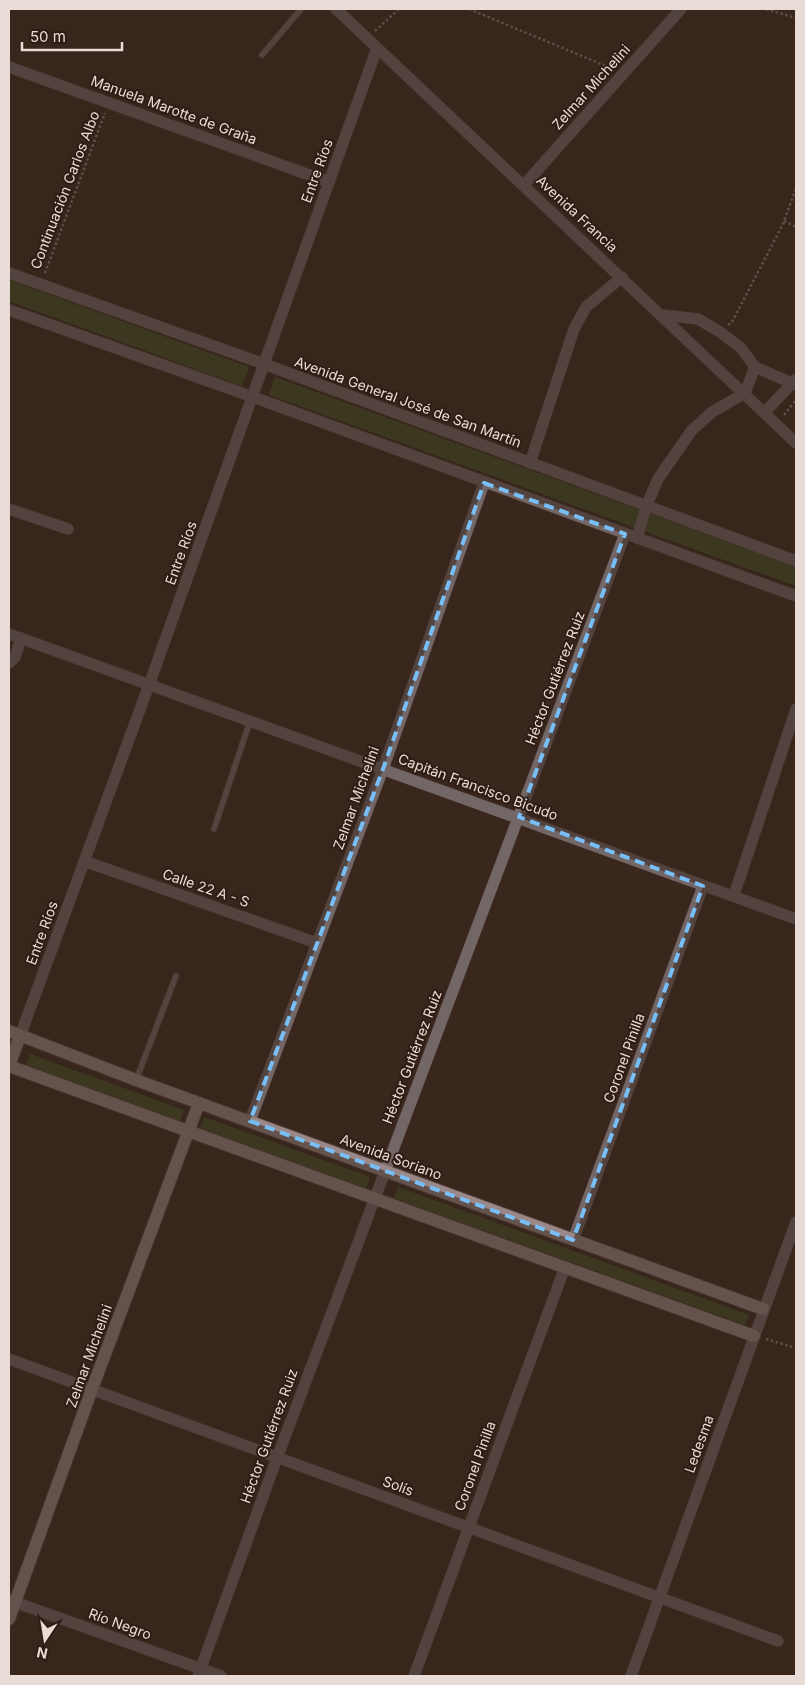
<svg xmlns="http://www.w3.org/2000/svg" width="805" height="1685" viewBox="0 0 805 1685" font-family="Inter,sans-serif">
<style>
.green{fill:#404f24}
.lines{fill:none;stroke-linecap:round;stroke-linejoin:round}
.lane-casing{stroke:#55433b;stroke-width:7}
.street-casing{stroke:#55433b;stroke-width:12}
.secondary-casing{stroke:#55433b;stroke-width:14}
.path{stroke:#8e7e76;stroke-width:2.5;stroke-dasharray:2.5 2.5;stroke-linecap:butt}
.lane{stroke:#726666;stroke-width:5.5}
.street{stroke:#726666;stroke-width:11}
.secondary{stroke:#9a8787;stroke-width:12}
.marked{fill:none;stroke:#78bff8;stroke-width:4;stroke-dasharray:10 6;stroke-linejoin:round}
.labels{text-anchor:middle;stroke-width:4;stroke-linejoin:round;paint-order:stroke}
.street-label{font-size:14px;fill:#e9dcd6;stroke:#2f1c14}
</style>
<rect width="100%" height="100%" fill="#39261d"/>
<!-- green -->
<g class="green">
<path d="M 9,280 L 249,367 L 242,386 L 9,301 Z"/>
<path d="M 275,377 L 796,567 L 796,586 L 269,395 Z"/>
<path d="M 30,1054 L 184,1110 L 180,1121 L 26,1065 Z"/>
<path d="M 204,1117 L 370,1177 L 366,1188 L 200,1128 Z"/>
<path d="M 398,1187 L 749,1315 L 745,1325 L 394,1198 Z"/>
</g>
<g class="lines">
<!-- lane casing -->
<g class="lane-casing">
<g id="lane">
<path d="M 262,55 L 301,9"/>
<path d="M 214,829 L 250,721"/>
<path d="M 136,1080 L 176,976"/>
</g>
</g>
<!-- street casing -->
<g class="street-casing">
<g id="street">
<path d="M 336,9 L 796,443"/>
<path d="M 9,67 L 329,182"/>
<path d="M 524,185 L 681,9"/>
<path d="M 9,273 L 264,364 L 796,561"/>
<path d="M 9,310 L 253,397 L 796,596"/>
<path d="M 662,315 L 698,319 L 720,332 L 741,348 L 755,367"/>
<path d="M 765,412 L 796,379"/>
<path d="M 530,463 L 574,329 L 586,307 L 622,277"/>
<path d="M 9,509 L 68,529"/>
<path d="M 637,538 L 646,507 L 658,479 L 692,430 L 712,412 L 745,393 L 755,367 L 796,385"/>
<path d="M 9,634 L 796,919"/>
<path d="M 9,663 L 15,657 L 21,638"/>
<path d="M 84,861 L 317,943"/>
<path d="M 734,895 L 796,709"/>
<path d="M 20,1036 L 149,685 L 377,48"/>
<path d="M 250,1121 L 383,769 L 484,483"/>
<path d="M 573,1240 L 703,886"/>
<path d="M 9,1359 L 778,1641"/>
<path d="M 9,1600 L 221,1676"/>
<path d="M 198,1676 L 277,1458 L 625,534"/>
<path d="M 414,1676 L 565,1267"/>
<path d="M 631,1676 L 796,1222"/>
</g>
</g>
<!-- secondary casing -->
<g class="secondary-casing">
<g id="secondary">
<path d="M 9,1031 L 136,1080 L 763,1309"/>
<path d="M 9,1066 L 754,1336"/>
<path d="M 9,1066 L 20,1036"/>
<path d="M 9,1619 L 92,1389 L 199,1103"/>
</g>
</g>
<!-- path -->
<g class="path">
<path d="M 469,9 L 613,69"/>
<path d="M 766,9 L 796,18"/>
<path d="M 375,31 L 399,9"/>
<path d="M 784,221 L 796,227"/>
<path d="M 45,273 L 105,113"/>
<path d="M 728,325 L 732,322 L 783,224 L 796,188"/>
<path d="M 784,415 L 796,400"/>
<path d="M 766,1339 L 796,1348"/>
</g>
<!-- lane -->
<use href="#lane" class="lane"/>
<!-- street -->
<use href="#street" class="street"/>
<!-- secondary -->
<use href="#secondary" class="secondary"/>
</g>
<!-- marked area -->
<path d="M0 0H805V1685H0ZM 484,483 L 625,534 L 519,817 L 703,886 L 573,1240 L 250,1121 L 383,769 Z" fill="#39261d" fill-opacity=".55" fill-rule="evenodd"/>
<path class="marked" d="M 484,483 L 625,534 L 519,817 L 703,886 L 573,1240 L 250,1121 L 383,769 Z"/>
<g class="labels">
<!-- street labels -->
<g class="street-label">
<text transform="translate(591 87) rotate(-48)" y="5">Zelmar Michelini</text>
<text transform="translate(174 110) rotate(20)" y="5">Manuela Marotte de Graña</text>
<text transform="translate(317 171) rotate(-70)" y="5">Entre Ríos</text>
<text transform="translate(65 190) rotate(-69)" y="5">Continuación Carlos Albo</text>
<text transform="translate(577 214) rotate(43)" y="5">Avenida Francia</text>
<text transform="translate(408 402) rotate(20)" y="5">Avenida General José de San Martín</text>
<text transform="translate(181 553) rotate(-70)" y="5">Entre Ríos</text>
<text transform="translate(555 678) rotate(-69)" y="5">Héctor Gutiérrez Ruiz</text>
<text transform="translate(478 787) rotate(20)" y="5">Capitán Francisco Bicudo</text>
<text transform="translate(356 798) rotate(-70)" y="5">Zelmar Michelini</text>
<text transform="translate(206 888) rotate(19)" y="5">Calle 22 A - S</text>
<text transform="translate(42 933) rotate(-70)" y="5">Entre Ríos</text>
<text transform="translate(412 1057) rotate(-69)" y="5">Héctor Gutiérrez Ruiz</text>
<text transform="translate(624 1058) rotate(-70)" y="5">Coronel Pinilla</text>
<text transform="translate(391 1157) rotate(20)" y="5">Avenida Soriano</text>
<text transform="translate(89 1356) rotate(-70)" y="5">Zelmar Michelini</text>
<text transform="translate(269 1436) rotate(-70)" y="5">Héctor Gutiérrez Ruiz</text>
<text transform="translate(699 1444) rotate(-70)" y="5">Ledesma</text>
<text transform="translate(475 1466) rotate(-70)" y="5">Coronel Pinilla</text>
<text transform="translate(398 1486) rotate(20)" y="5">Solís</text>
<text transform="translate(120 1624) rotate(20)" y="5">Río Negro</text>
</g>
</g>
<!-- border -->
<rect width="805" height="1685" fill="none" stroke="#e9dcd6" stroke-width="20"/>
<!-- north arrow -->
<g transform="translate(45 1640) rotate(192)" stroke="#2f1c14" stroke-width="4" paint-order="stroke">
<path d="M0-4L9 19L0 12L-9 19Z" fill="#e9dcd6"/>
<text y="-8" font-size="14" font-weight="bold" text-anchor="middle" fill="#e9dcd6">N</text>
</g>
<!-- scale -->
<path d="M22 42v8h100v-8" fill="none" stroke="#e9dcd6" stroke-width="2.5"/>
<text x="30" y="42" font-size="15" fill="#e9dcd6" stroke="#2f1c14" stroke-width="4" paint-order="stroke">50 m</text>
</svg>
